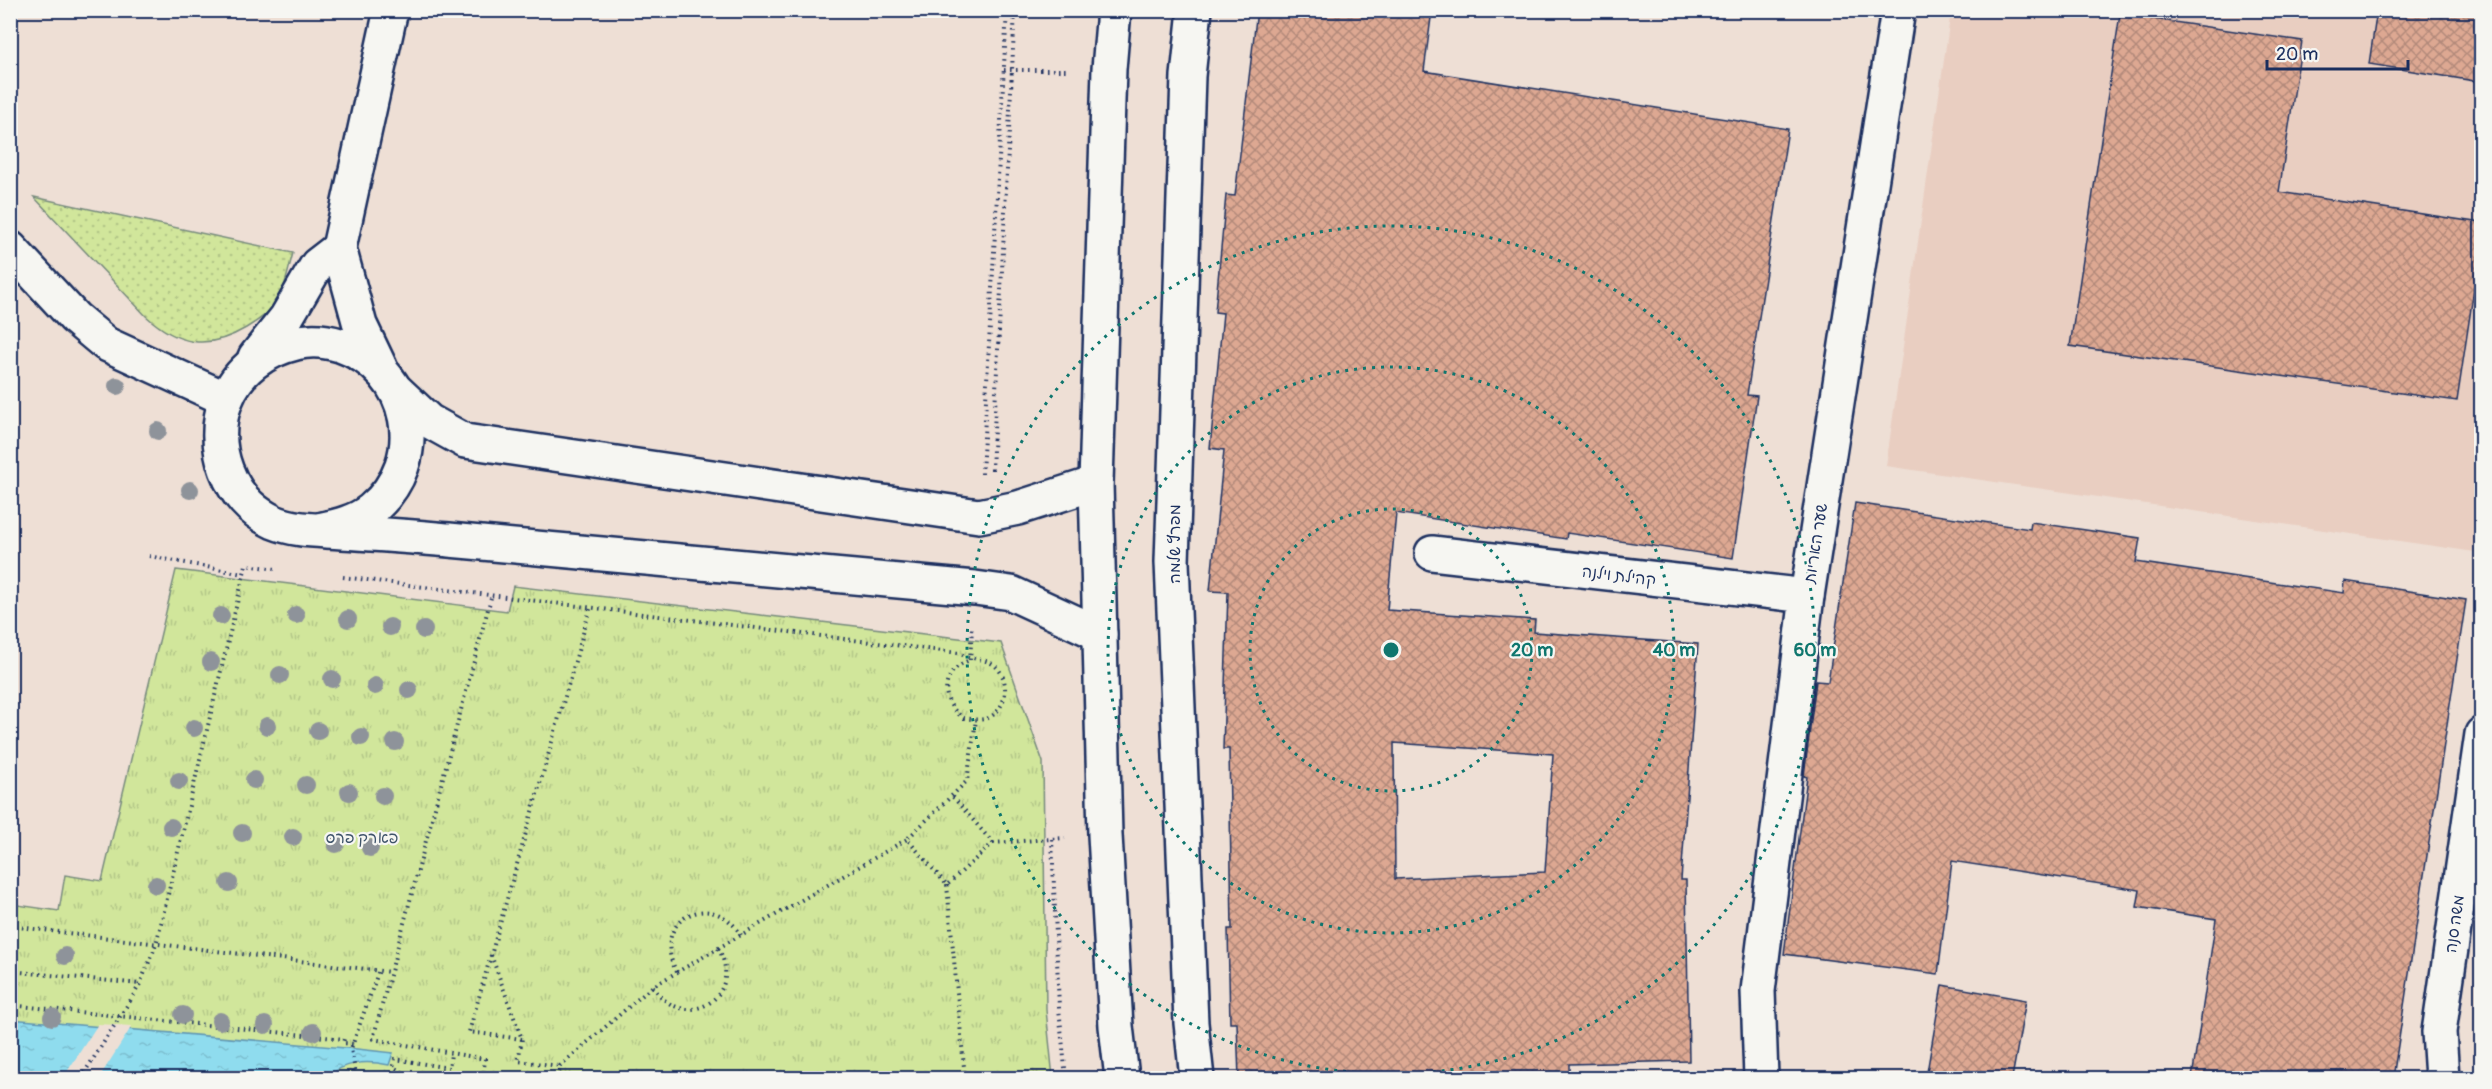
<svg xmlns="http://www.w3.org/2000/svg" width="2492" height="1089" viewBox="0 0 2492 1089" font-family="Pangolin,'Playpen Sans Hebrew',sans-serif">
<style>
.built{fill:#e9cec1}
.grass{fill:url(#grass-dots);stroke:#768a7c;stroke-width:1.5}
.park{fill:url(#park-tufts);stroke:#768a7c;stroke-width:1.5}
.water{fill:url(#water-ripples);stroke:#6197b4;stroke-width:1.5}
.pier{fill:#eedfd5}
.building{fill:url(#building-cross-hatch);stroke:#1b2f5e;stroke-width:1.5;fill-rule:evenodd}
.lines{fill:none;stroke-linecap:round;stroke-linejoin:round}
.minor-casing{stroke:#1b2f5e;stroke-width:38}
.path{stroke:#1b2f5e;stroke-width:4;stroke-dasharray:1.5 4.5;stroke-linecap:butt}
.minor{stroke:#f6f6f2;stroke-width:33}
.path-bridge{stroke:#1b2f5e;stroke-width:4;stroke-dasharray:1.5 4.5;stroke-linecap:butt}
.tree{fill:#8e939a}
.ring{fill:none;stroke:#0f766e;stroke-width:3;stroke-dasharray:3 6}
.labels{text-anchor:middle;stroke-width:4.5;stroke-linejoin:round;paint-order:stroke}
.street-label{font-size:16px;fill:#1b2f5e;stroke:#f6f6f2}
.park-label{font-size:16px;fill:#3f546a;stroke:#f6f6f2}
.centre{fill:#0f766e;stroke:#f6f6f2;stroke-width:3}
.ring-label{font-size:18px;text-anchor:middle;font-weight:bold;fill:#0f766e;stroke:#f6f6f2;stroke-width:4.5;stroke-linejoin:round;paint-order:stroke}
</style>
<defs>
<pattern id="grass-dots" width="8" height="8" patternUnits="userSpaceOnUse" patternTransform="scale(1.5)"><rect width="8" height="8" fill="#d1e69b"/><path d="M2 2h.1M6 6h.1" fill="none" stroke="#b3c688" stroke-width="1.8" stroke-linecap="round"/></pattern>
<pattern id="park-tufts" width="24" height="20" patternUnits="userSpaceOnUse" patternTransform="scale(1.5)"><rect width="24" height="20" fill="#d1e69b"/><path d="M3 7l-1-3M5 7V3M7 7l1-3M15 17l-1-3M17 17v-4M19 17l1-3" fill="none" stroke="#b3c688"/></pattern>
<pattern id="water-ripples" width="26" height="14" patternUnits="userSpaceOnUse" patternTransform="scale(1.5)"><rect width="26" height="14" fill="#8fdcee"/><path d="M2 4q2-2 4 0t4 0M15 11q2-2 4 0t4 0" fill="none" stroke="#7bbdce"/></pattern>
<pattern id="building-cross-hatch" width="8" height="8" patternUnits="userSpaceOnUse" patternTransform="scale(1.5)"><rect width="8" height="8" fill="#dda892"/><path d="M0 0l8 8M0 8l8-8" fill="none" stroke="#b2897a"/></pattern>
</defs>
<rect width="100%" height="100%" fill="#eedfd5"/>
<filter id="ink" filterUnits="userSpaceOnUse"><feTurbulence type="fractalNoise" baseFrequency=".0167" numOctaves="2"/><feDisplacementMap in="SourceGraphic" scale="12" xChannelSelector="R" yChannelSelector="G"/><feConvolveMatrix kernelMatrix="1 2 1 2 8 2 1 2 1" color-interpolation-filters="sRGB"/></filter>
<g filter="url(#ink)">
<!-- built -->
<path class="built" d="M 1951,11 L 2481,11 L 2482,512 L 2475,552 L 1886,466 Z"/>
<!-- grass -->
<path class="grass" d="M 34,197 L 293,253 C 288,270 285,291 275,305 C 267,315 256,322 246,328 C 207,351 178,345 146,316 Z"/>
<!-- park -->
<path class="park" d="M 176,570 L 507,611 L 513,586 L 1001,643 L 1043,762 L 1046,1010 L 1053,1078 L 11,1078 L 11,904 L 59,911 L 65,875 L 102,881 Z"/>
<!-- water -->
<path class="water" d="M 10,1019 L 357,1049 L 393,1053 L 389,1065 C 364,1060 345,1062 325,1078 L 11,1078 Z"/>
<!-- pier -->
<path class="pier" d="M 98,1024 L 132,1026 L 99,1078 L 63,1078 Z"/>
<!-- building -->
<g class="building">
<path d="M 1257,10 L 1432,10 L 1424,71 L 1788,129 L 1747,395 L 1757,396 L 1733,558 L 1567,533 L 1566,539 L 1396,513 L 1387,610 L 1535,620 L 1534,632 L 1698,644 L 1681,880 L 1686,880 L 1689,1061 L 1569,1064 L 1569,1072 L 1431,1078 L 1239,1078 L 1237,1023 L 1230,1023 L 1228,929 L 1232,929 L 1229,749 L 1223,749 L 1228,592 L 1210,591 L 1224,450 L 1210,448 L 1223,313 L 1215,312 L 1226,195 L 1235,196 ZM 1394,743 L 1553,754 L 1545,872 L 1395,879 Z"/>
<path d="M 2377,10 L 2481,10 L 2481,82 L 2369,64 Z"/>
<path d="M 2120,14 L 2302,41 L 2279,192 L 2481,223 L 2481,242 L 2457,401 L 2070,346 Z"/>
<path d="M 1855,503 L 2030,529 L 2031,522 L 2140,538 L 2136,562 L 2344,593 L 2345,581 L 2466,600 L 2393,1078 L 2192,1078 L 2216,919 L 2137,907 L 2140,890 L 1952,861 L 1938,974 L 1784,954 L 1807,777 L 1804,776 L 1816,681 L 1828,682 Z"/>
<path d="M 1942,985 L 2026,1000 L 2012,1078 L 1926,1078 Z"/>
</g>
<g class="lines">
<!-- minor casing -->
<g class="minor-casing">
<g id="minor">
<path d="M 1114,10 L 1109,69 L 1096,483 L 1105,835 L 1116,1026 L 1122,1078"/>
<path d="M 1195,10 L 1188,76 L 1172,562 L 1191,1023 L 1197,1078"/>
<path d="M 10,248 L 75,318 L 106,344 L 226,399"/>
<path d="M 255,357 L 286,318 L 317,265 L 339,248"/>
<path d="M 380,367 L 360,325 L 339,248 L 391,10"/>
<path d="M 397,391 L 429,421 L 465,441 L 979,516 L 1018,508 L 1096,483"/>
<path d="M 319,530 C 337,526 356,522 371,510 C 431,460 413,370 340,345 C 327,341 310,339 296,343 C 266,350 238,369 226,400 C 209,445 228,501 274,522 C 296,531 319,530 342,532 C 378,534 413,537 449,540 C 624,556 800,572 975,588 L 1011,593 L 1100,634"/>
<path d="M 1432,553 L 1807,596"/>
<path d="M 1761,1078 L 1758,991 L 1807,596 L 1898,10"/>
<path d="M 2442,1078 L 2439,1032 L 2482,734"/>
</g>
</g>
<!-- path -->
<g class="path">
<path d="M 1004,70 L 1069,70"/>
<path d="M 992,470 L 1015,10"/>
<path d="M 982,474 L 1007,10"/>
<path d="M 149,556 L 243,574"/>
<path d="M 343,577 L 959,653 C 971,660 985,658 994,665 C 1011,678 1008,709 988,718 C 980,721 972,719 964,718 C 938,702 941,670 970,660"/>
<path d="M 970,660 L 972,628"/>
<path d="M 953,797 L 993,843 L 947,885 L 907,839 L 967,781 L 976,720"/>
<path d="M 1052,839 L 1059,1008 L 1066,1078"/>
<path d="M 993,843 L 1065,838"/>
<path d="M 947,885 L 965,1078"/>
<path d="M 10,926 L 390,972"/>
<path d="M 491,955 L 522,1039 L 518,1061 L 560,1066"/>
<path d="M 10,971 L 140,984"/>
<path d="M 677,972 C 648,923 710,885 741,935"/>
<path d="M 653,986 C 682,1035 747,998 718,948"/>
<path d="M 130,1001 L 140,984 L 156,945 L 246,565 L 276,569"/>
<path d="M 10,1005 L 344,1039 L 343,1043 L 353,1044"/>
<path d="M 522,1039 L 469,1032 L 590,609"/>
<path d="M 349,1078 L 356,1075 L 351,1049 L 379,970"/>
<path d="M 413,1078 L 393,1067 L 395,1059 L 449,1068 L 451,1054"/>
<path d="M 483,1078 L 485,1059 L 373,1039 L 492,594"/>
<path d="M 558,1078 L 560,1066 L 653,986 L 907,839"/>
</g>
<!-- minor -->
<use href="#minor" class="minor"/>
<!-- path-bridge -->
<path class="path-bridge" d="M 81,1078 L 130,1001"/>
</g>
<!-- trees -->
<g class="tree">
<circle cx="117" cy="386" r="9"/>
<circle cx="158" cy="431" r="9"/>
<circle cx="190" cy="490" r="9"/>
<circle cx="296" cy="615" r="9"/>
<circle cx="221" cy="616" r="9"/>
<circle cx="348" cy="619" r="9"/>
<circle cx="390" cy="627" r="9"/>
<circle cx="424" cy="630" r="9"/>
<circle cx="211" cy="662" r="9"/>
<circle cx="280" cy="675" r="9"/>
<circle cx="332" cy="679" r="9"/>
<circle cx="375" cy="686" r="9"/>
<circle cx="409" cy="690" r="9"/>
<circle cx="267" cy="726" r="9"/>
<circle cx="194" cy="728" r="9"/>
<circle cx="318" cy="731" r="9"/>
<circle cx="361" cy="737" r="9"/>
<circle cx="395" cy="742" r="9"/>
<circle cx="254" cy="780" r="9"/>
<circle cx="179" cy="781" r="9"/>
<circle cx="306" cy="785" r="9"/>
<circle cx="349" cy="792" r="9"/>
<circle cx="383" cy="796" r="9"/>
<circle cx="171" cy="827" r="9"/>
<circle cx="242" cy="833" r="9"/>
<circle cx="293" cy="837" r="9"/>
<circle cx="336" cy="844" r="9"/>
<circle cx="370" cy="848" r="9"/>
<circle cx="229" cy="883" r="9"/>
<circle cx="156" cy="885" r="9"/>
<circle cx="65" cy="956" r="9"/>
<circle cx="183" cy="1015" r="9"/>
<circle cx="52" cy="1017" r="9"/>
<circle cx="220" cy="1021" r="9"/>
<circle cx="265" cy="1025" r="9"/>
<circle cx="313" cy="1032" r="9"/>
</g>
</g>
<!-- distance rings -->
<g class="ring">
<circle cx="1391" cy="650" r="141"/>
<circle cx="1391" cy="650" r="283"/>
<circle cx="1391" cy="650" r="424"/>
</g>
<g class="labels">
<!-- street labels -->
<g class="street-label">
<text transform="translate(1815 543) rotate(-81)" y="6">שער האריות</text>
<text transform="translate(1174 544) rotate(-90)" y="6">מפרץ שלמה</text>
<text transform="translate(1619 575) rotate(7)" y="6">קהילת וילנה</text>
<text transform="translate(2454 924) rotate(-82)" y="6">משה סנה</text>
</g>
<!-- park labels -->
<g class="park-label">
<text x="362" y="843">פארק פרס</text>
</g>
</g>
<circle cx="1391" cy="650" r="9" class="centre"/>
<g class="ring-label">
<text x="1532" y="656">20 m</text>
<text x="1674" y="656">40 m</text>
<text x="1815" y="656">60 m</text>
</g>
<!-- margin -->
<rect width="2492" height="1089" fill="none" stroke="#f6f6f2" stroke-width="36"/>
<rect x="18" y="18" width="2456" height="1053" fill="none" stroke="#1b2f5e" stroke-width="2" filter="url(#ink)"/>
<!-- scale -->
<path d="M2267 60v9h141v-9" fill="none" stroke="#1b2f5e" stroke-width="3"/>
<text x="2276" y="60" font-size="18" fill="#1b2f5e" stroke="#f6f6f2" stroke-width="4.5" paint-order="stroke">20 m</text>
</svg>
